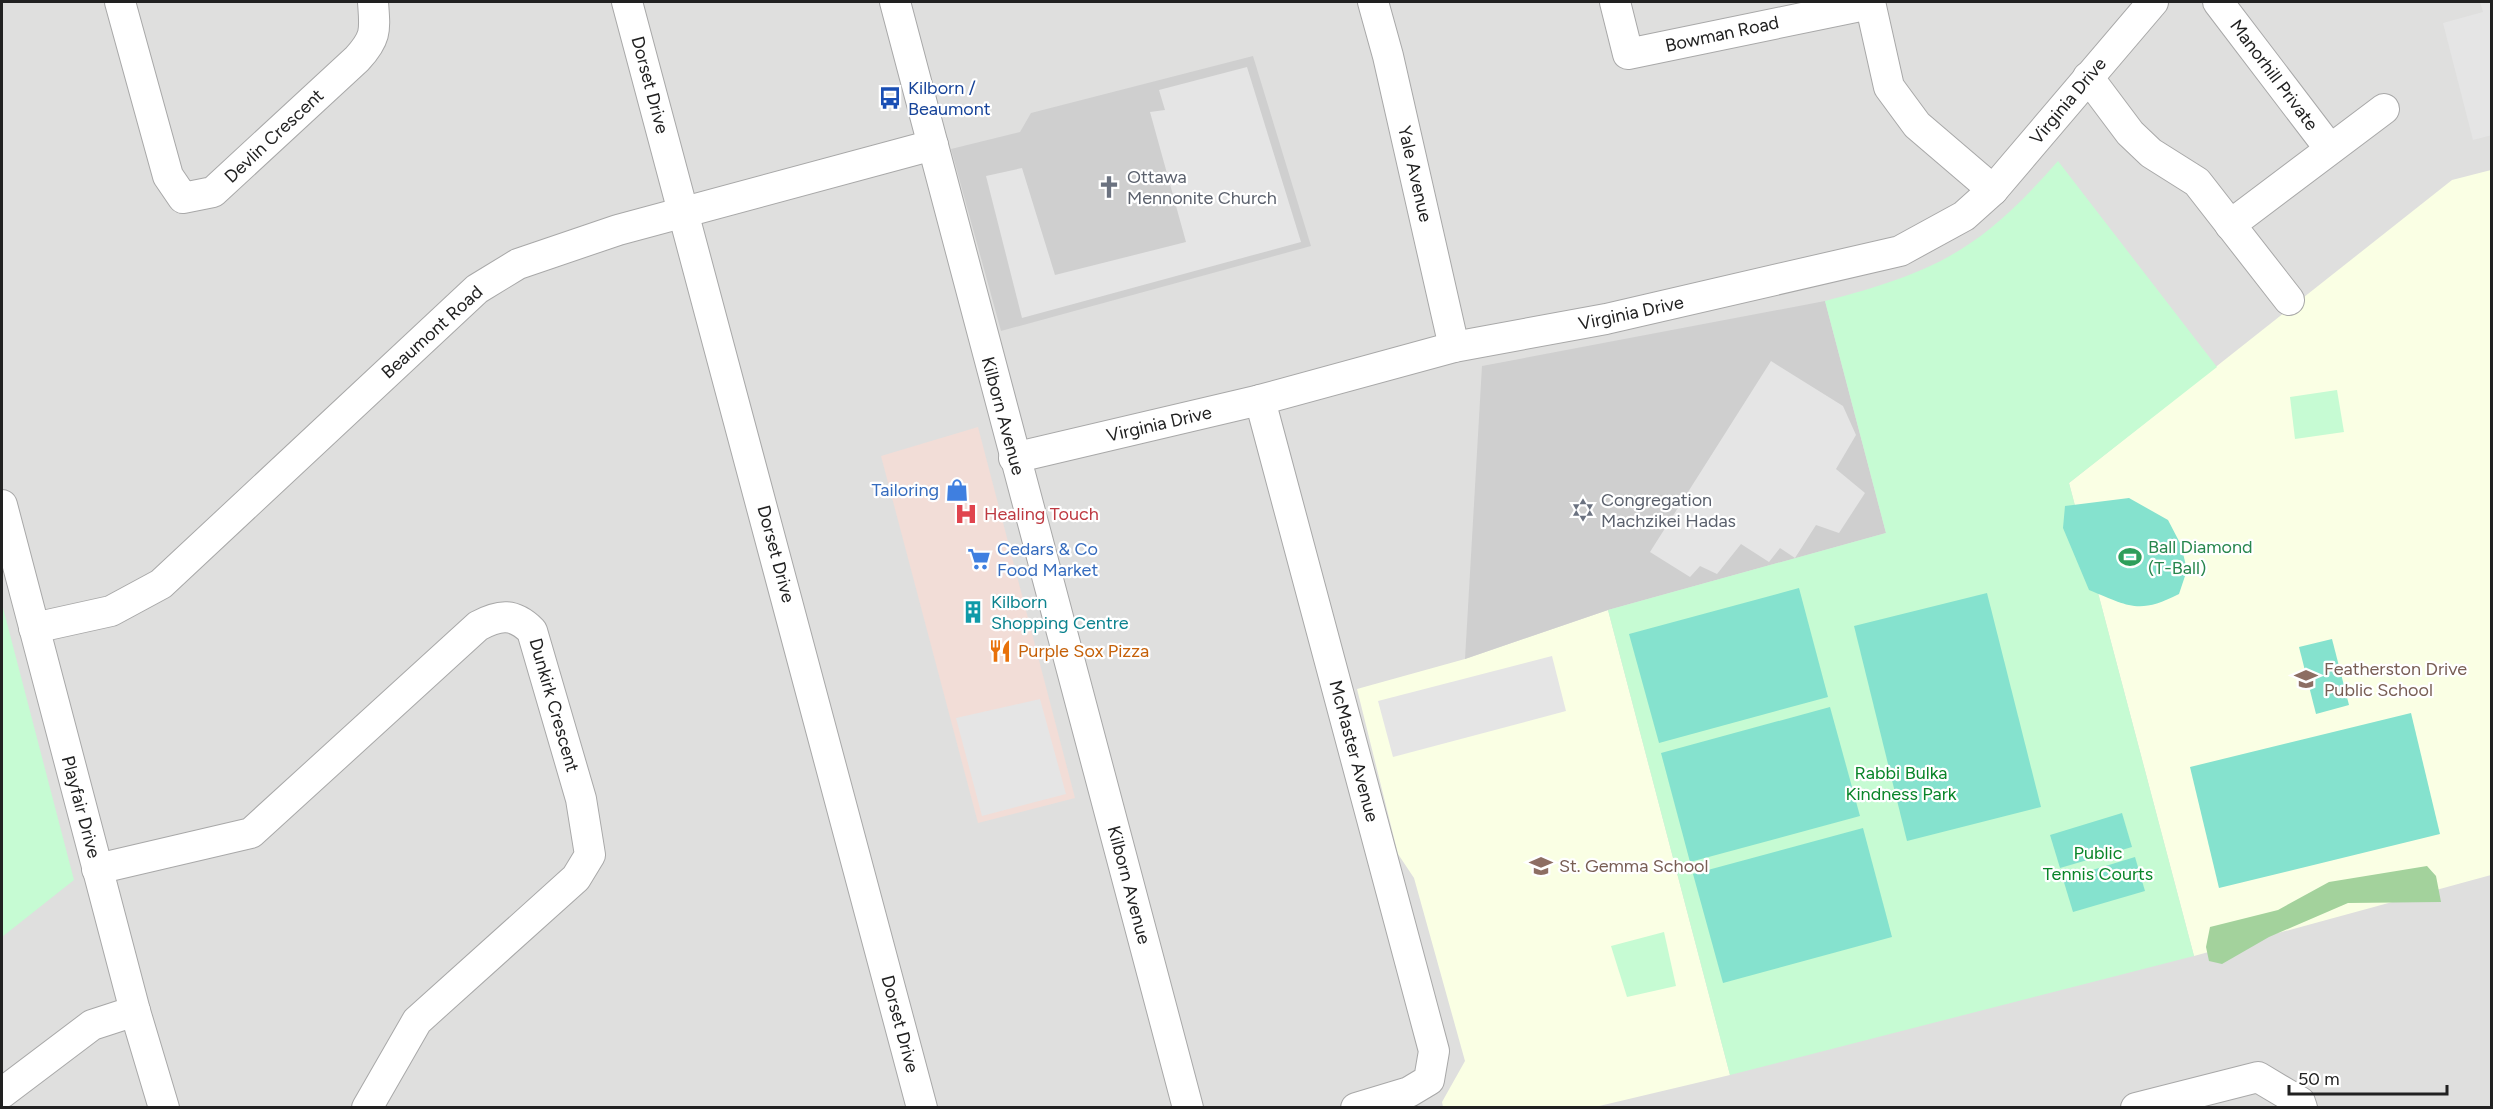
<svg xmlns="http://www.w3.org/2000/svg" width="2493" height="1109" viewBox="0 0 2493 1109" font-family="Figtree,sans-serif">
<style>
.residential{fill:#dfdfde}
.commercial{fill:#f2ddd7}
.education{fill:#faffe4}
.religious{fill:#cfcfcf}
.forest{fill:#a3d29c}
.park{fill:#c6fbd3}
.pitch{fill:#85e2ce}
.parking{fill:#e5e5e5}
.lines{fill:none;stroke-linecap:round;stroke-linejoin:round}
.minor-casing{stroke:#a8a8a8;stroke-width:32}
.minor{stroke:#fff;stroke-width:30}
.labels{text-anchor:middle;stroke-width:4.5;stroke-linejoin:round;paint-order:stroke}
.street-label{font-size:18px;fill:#212121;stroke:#fff}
.transit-label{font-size:18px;fill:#164399;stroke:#fff;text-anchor:start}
.worship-label{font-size:18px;fill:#5b616d;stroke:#fff;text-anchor:start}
.shop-label{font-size:18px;fill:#366cbe;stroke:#fff;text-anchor:end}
.health-label{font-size:18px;fill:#be3a42;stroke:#fff;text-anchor:start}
.leisure-label{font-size:18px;fill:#27864d;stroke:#fff;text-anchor:start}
.culture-label{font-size:18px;fill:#0d838f;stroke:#fff;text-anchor:start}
.food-label{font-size:18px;fill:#c56008;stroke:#fff;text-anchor:start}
.education-label{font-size:18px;fill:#785e54;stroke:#fff;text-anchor:start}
.park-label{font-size:18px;fill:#098529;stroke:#fff}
</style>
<rect width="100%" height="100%" fill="#f2f0e8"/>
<!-- residential -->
<path class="residential" d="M 2,2 L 2491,2 L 2491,1107 L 2,1108 Z"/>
<!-- commercial -->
<path class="commercial" d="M 978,427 L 1075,798 L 978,823 L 881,456 Z"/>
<!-- education -->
<g class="education">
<path d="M 2491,170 L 2491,875 L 2194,956 L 2069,483 L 2452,180 Z"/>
<path d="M 1608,610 L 1730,1075 L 1595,1107 L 1443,1107 L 1442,1102 L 1465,1061 L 1414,878 L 1398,854 L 1357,689 L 1465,659 Z"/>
</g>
<!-- religious -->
<g class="religious">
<path d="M 1253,56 L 1311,246 L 1001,331 L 951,149 L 1020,132 L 1031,113 Z"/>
<path d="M 1825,301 L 1886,533 L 1608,610 L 1465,659 L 1482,366 Z"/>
</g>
<!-- forest -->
<path class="forest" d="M 2427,866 L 2436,876 L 2441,902 L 2348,903 L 2269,937 L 2222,964 L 2209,961 L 2206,947 L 2210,927 L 2278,910 L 2329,882 Z"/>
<!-- park -->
<g class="park">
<path d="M 2058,161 L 2217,367 L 2069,483 L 2194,956 L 1730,1075 L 1608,610 L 1886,533 L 1825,301 C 1937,272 1981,249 2058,161 Z"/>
<path d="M 2337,390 L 2344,432 L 2295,439 L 2290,397 Z"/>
<path d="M 2,604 L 74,880 L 2,937 Z"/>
<path d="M 1664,932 L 1676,986 L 1627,997 L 1611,946 Z"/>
</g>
<!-- pitch -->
<g class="pitch">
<path d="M 2129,498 L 2168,520 L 2181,545 L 2187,570 L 2179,594 C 2138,615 2129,606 2089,590 L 2063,528 L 2065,506 Z"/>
<path d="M 1799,588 L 1828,697 L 1659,743 L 1629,634 Z"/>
<path d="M 1987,593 L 2041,807 L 1907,841 L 1854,626 Z"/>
<path d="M 2332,639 L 2349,705 L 2316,714 L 2299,647 Z"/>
<path d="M 1830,707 L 1860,816 L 1690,862 L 1661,753 Z"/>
<path d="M 2411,713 L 2440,834 L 2219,888 L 2190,767 Z"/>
<path d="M 2122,813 L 2132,847 L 2060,868 L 2050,835 Z"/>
<path d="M 1863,828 L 1892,937 L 1723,983 L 1693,874 Z"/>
<path d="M 2135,857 L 2145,891 L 2073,912 L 2063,879 Z"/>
</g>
<!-- parking -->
<g class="parking">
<path d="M 2480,2 L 2491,2 L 2492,135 L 2473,140 L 2443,23 L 2483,12 Z"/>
<path d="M 1247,67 L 1301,242 L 1022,318 L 986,176 L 1022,168 L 1055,275 L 1186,242 L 1150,112 L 1165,110 L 1159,90 Z"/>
<path d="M 1771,361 L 1843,406 L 1856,435 L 1836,469 L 1865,493 L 1839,533 L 1816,525 L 1795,558 L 1780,548 L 1769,562 L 1741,544 L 1717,574 L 1700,566 L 1690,577 L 1650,552 Z"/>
<path d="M 1552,656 L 1566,711 L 1393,757 L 1378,701 Z"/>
<path d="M 1040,699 L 1066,794 L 982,816 L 956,718 Z"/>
</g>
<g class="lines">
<!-- minor casing -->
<g class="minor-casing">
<g id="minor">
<path d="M 120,2 L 168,176 L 183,198 L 213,192 L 357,59 C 377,37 375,30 373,2"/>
<path d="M 627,2 L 922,1108"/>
<path d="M 895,2 L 1188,1108"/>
<path d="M 1373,2 L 1388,56 L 1454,347"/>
<path d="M 1615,2 L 1628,54 L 1870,4"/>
<path d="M 1870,2 L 1889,87 L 1917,125 L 1993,190"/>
<path d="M 2218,2 L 2330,149"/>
<path d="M 2088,77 L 2130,133 L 2151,153 L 2197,182 L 2289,300"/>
<path d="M 2230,225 L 2384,109"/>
<path d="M 1260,400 L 1434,1051 L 1429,1080 L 1409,1092 L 1356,1108"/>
<path d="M 1014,458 L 1260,400 L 1454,347 L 1606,319 L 1900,251 L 1964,216 L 1993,190 L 2153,2"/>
<path d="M 2,505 L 135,1011 L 164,1108"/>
<path d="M 34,628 L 111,611 L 161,584 L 477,289 L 518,264 L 618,230 L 933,145"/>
<path d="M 97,869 L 251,833 L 478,626 C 500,614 514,613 532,631 L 581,799 L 590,855 L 576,878 L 417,1021 L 367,1108"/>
<path d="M 2,1093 L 92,1025 L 135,1011"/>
<path d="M 2136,1108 L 2258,1077 L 2300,1102 L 2302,1108"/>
</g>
</g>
<!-- minor -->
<use href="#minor" class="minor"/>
</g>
<!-- icons -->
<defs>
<g id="bus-bare" transform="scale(1.8)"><path d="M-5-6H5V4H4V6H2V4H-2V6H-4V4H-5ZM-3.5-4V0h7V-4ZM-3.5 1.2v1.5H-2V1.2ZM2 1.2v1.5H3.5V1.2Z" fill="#1a4fb4" stroke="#fff" stroke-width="2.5" paint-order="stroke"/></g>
<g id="church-bare" transform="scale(1.8)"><path d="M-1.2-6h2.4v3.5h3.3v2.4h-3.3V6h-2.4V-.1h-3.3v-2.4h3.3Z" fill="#6b7280" stroke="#fff" stroke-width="2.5" paint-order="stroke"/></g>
<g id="shop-bare" transform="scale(1.8)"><path d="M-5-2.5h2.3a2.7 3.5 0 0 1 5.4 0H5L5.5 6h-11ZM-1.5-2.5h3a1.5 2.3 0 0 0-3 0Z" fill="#3f7fe0" stroke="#fff" stroke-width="2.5" paint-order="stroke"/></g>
<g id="synagogue-bare" transform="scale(1.8)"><path d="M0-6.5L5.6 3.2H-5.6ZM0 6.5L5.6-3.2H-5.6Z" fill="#6b7280" stroke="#fff" stroke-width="2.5" paint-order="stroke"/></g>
<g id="hospital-bare" transform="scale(1.8)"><path d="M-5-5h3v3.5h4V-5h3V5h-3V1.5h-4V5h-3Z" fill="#e0444e" stroke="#fff" stroke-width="2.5" paint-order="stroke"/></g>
<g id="stadium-bare" transform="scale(1.8)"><path d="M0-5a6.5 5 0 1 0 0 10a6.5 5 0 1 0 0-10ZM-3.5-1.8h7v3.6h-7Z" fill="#2e9e5b" stroke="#fff" stroke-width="2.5" paint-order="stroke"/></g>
<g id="supermarket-bare" transform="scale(1.8)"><path d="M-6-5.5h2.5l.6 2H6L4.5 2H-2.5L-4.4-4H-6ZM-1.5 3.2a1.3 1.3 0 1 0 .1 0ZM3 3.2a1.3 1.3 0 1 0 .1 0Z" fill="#3f7fe0" stroke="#fff" stroke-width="2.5" paint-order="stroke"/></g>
<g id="building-bare" transform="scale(1.8)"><path d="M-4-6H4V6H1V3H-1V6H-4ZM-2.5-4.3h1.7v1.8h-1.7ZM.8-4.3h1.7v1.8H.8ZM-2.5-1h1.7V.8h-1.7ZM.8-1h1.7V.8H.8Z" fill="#0f9aa8" stroke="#fff" stroke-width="2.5" paint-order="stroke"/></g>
<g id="restaurant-bare" transform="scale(1.8)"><path d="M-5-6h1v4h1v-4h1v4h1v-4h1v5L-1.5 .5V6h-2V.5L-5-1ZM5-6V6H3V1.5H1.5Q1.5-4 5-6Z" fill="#e8710a" stroke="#fff" stroke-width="2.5" paint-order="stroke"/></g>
<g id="school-bare" transform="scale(1.8)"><path d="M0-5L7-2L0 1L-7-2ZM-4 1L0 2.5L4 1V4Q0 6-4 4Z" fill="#8d6e63" stroke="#fff" stroke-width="2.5" paint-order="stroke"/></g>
</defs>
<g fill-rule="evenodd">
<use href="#bus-bare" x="890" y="98"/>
<use href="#church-bare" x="1109" y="187"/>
<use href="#shop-bare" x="957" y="490"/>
<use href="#synagogue-bare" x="1583" y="510"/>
<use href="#hospital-bare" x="966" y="514"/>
<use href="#stadium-bare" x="2130" y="557"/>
<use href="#supermarket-bare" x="979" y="559"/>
<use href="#building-bare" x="973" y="612"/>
<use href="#restaurant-bare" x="1000" y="651"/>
<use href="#school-bare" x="2306" y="679"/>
<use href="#school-bare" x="1541" y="866"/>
</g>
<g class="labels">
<!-- street labels -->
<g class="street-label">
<text transform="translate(1722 34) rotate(-12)" y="6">Bowman Road</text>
<text transform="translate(2274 75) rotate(53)" y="6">Manorhill Private</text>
<text transform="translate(650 85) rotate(75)" y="6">Dorset Drive</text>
<text transform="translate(2068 101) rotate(-50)" y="6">Virginia Drive</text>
<text transform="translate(274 136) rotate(-43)" y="6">Devlin Crescent</text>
<text transform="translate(1415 174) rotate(77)" y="6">Yale Avenue</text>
<text transform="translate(1631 313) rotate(-12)" y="6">Virginia Drive</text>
<text transform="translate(432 332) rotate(-42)" y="6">Beaumont Road</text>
<text transform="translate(1003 416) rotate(75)" y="6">Kilborn Avenue</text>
<text transform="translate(1159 424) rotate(-13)" y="6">Virginia Drive</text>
<text transform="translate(776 554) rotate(75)" y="6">Dorset Drive</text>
<text transform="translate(554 705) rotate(74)" y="6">Dunkirk Crescent</text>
<text transform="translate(1354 751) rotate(75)" y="6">McMaster Avenue</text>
<text transform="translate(81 807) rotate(75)" y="6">Playfair Drive</text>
<text transform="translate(1129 885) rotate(75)" y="6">Kilborn Avenue</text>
<text transform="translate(900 1024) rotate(75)" y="6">Dorset Drive</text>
</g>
<!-- transit labels -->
<g class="transit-label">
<text x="908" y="94">Kilborn /<tspan x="908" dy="21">Beaumont</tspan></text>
</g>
<!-- worship labels -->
<g class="worship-label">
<text x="1127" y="183">Ottawa<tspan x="1127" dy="21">Mennonite Church</tspan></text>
<text x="1601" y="506">Congregation<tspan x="1601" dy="21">Machzikei Hadas</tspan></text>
</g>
<!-- shop labels -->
<g class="shop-label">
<text x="939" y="496">Tailoring</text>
<text x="997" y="555" text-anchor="start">Cedars &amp; Co<tspan x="997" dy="21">Food Market</tspan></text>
</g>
<!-- health labels -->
<g class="health-label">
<text x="984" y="520">Healing Touch</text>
</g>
<!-- leisure labels -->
<g class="leisure-label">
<text x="2148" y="553">Ball Diamond<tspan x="2148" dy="21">(T-Ball)</tspan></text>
</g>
<!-- culture labels -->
<g class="culture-label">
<text x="991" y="608">Kilborn<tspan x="991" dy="21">Shopping Centre</tspan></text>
</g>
<!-- food labels -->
<g class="food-label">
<text x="1018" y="657">Purple Sox Pizza</text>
</g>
<!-- education labels -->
<g class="education-label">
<text x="2324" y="675">Featherston Drive<tspan x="2324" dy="21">Public School</tspan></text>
<text x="1559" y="872">St. Gemma School</text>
</g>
<!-- park labels -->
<g class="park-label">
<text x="1901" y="779">Rabbi Bulka<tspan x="1901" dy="21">Kindness Park</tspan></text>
<text x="2098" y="859">Public<tspan x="2098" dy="21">Tennis Courts</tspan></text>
</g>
</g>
<!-- border -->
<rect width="2493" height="1109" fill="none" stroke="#212121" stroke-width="6"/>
<!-- scale -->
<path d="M2289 1085v9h158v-9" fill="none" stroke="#212121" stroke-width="3"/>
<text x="2298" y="1085" font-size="18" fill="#212121" stroke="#ffffff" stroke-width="4.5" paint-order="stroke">50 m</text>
</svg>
